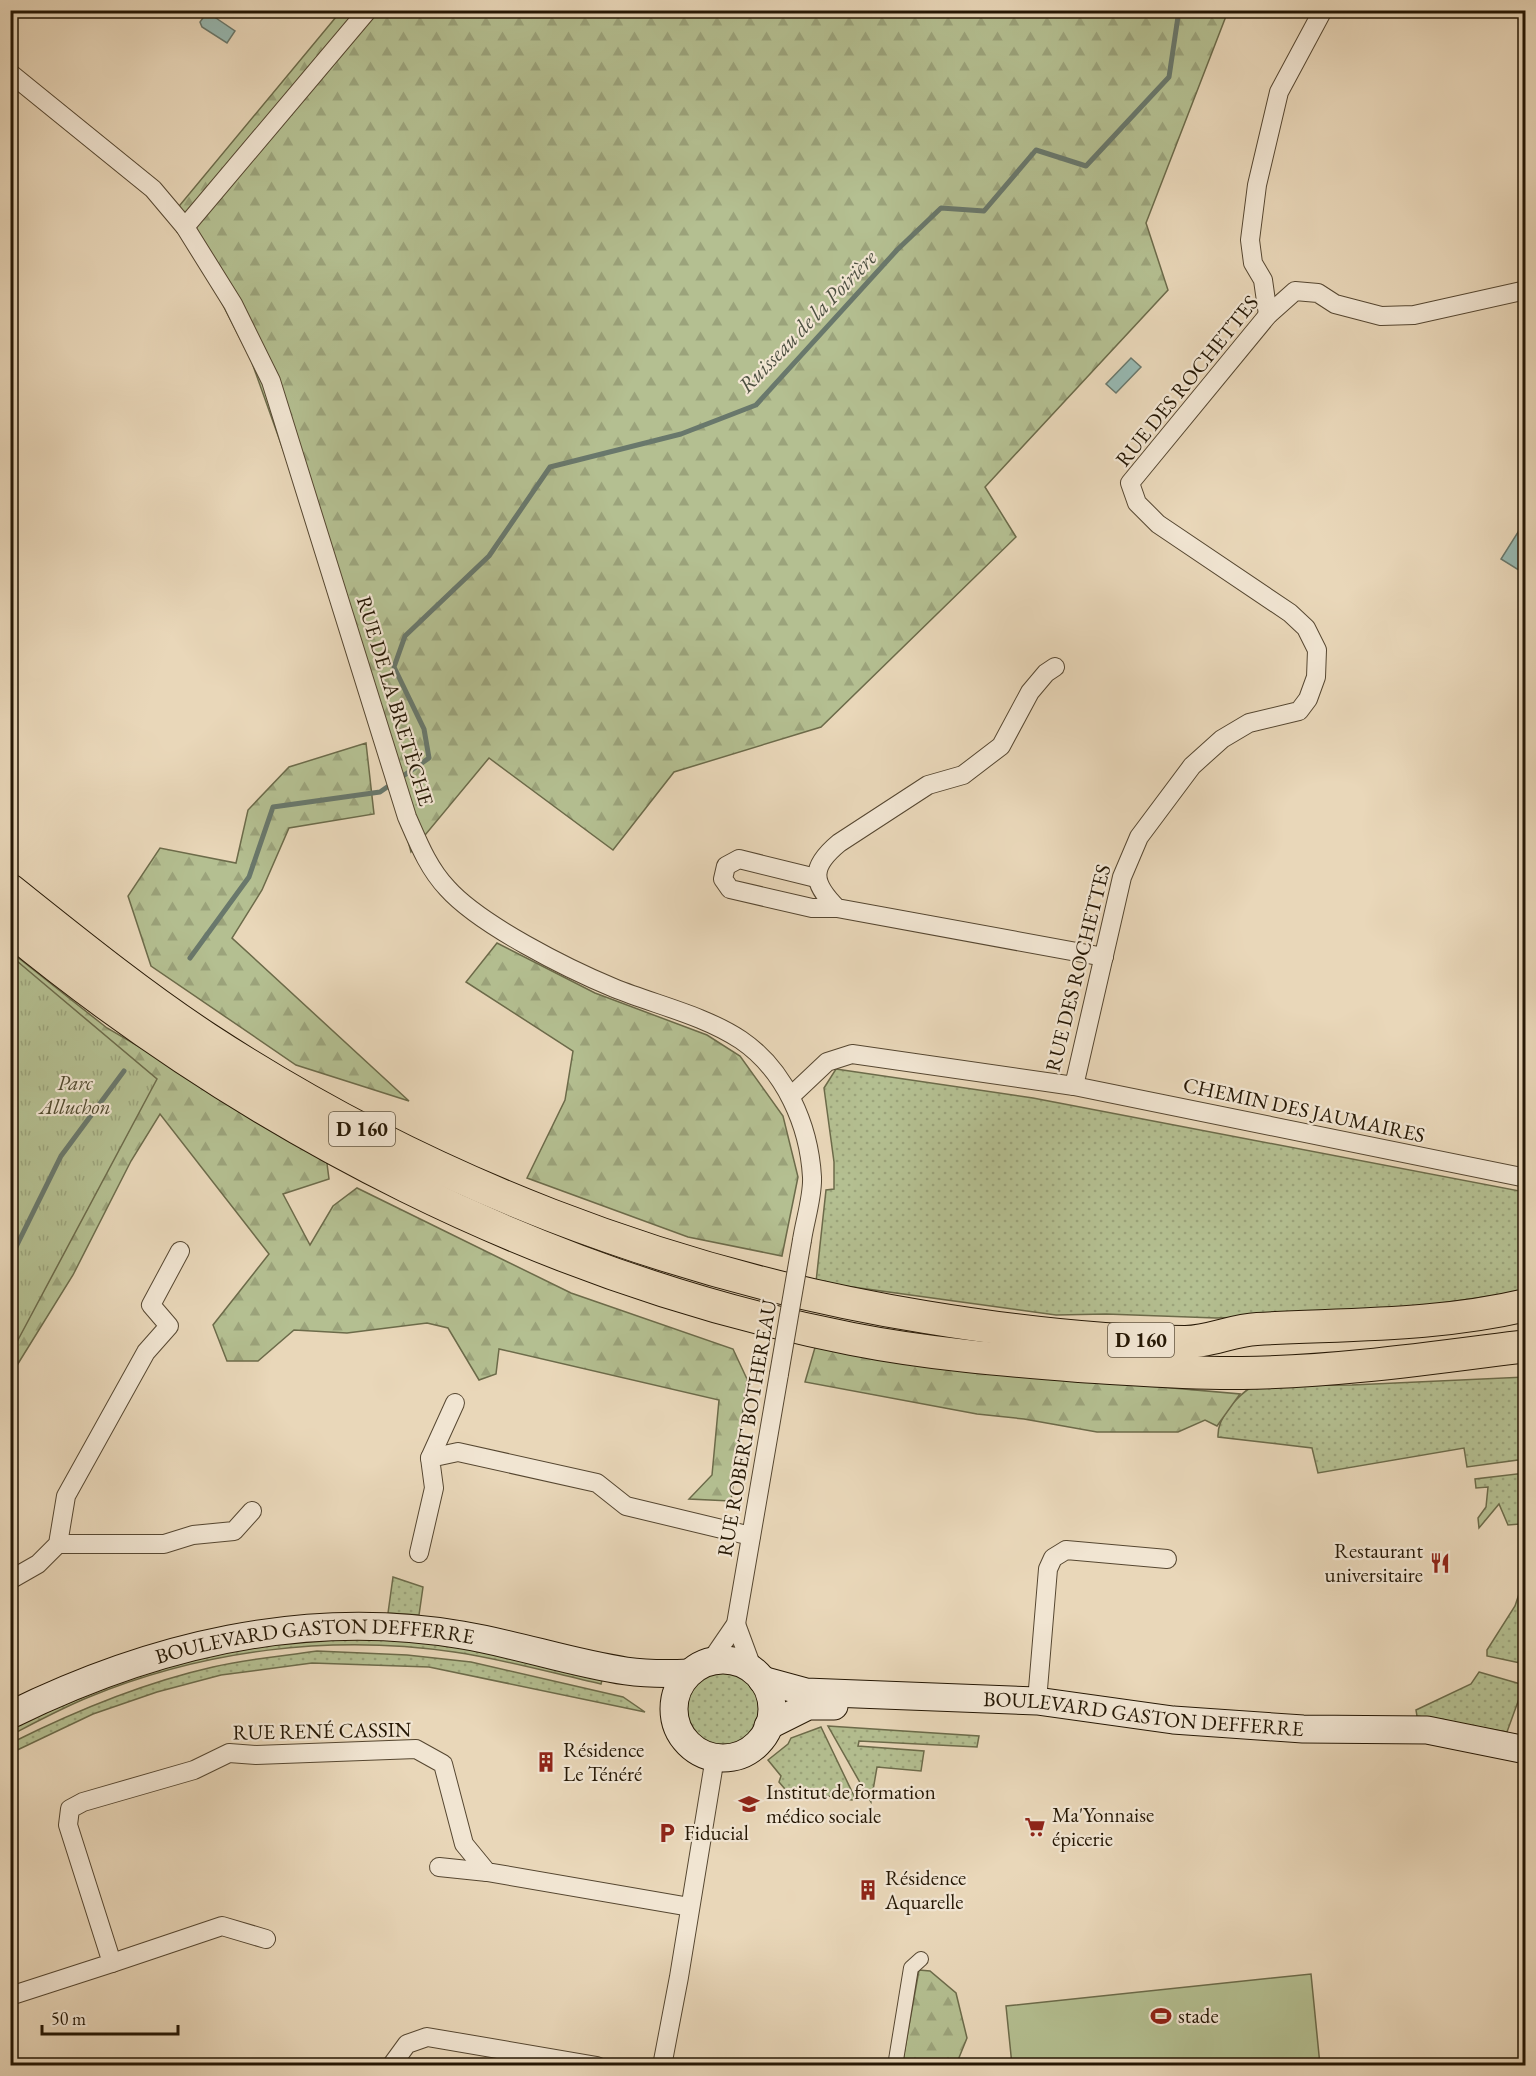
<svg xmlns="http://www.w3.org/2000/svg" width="1536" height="2076" viewBox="0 0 1536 2076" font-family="'EB Garamond',serif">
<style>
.grass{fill:url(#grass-dots);stroke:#6c6b4a;stroke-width:1.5}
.forest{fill:url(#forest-firs);stroke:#6c6b4a;stroke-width:1.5}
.park{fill:url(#park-tufts);stroke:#6c6b4a;stroke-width:1.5}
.pitch{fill:#b4bf91;stroke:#6c6b4a;stroke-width:1.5}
.water{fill:#97b9b2;stroke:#69786c;stroke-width:1.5}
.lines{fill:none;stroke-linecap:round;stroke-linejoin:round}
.stream{stroke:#69786c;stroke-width:5}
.pedestrian-casing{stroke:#564731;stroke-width:16}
.minor-casing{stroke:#564731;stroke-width:20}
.secondary-casing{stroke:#251704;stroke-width:29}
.trunk-casing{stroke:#251704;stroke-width:34}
.pedestrian{stroke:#f1e5d2;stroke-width:14}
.minor{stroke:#f1e5d2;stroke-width:18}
.secondary{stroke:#f1e5d2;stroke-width:27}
.trunk{stroke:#e9d7b9;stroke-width:32}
.minor-bridge-casing{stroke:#564731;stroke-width:20;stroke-linecap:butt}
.minor-bridge{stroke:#f1e5d2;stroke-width:18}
.labels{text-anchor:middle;stroke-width:4.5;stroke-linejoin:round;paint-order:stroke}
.shield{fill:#f1e5d2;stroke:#625542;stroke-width:1.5}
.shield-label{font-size:20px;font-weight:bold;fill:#251704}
.street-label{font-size:21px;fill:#251704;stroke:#f1e5d2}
.park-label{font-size:21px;font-style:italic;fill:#50492e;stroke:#f1e5d2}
.poi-label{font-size:21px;fill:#251704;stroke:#f1e5d2;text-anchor:start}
.water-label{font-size:22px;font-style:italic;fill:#4d5041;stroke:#f1e5d2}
</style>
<defs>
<pattern id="grass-dots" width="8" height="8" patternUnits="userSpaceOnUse" patternTransform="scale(1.5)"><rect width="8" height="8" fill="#b4bf91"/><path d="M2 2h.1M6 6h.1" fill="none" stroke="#9ba37b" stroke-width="1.8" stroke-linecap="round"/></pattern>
<pattern id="forest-firs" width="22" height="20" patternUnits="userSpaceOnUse" patternTransform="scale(1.5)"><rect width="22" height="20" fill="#b4bf91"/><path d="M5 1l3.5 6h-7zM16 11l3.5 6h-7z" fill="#9ba37b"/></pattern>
<pattern id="park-tufts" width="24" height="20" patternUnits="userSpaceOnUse" patternTransform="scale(1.5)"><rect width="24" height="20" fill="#b4bf91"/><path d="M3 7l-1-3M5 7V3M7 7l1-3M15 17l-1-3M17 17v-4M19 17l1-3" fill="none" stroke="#9ba37b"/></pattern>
</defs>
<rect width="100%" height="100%" fill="#e9d7b9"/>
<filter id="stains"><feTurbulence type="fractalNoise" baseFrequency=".00333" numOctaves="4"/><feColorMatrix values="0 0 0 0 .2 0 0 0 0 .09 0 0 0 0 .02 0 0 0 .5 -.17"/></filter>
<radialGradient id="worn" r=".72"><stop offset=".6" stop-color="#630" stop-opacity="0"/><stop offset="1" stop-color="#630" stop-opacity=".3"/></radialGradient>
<!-- grass -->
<g class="grass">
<path d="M 836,1069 L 1033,1098 L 1525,1192 L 1525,1291 L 1372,1313 L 1216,1318 L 1106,1314 L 1056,1315 L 816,1282 L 826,1190 L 834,1189 L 834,1162 L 824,1088 Z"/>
<path d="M 1525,1377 L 1525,1459 L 1467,1467 L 1464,1448 L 1318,1473 L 1312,1448 L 1218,1437 C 1217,1417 1237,1396 1253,1386 L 1352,1385 Z"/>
<path d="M 1525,1473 L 1525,1538 L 1522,1538 L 1520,1524 L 1508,1525 L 1499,1504 L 1479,1528 L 1478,1518 L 1486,1507 L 1488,1487 L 1476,1488 L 1475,1479 Z"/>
<path d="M 393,1577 L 423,1587 L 419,1615 L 388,1613 Z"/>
<path d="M 1523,1582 L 1525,1664 L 1487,1656 L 1487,1650 L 1515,1606 Z"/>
<path d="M 314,1638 L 435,1641 L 603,1676 L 601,1684 C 552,1673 503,1659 454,1652 C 331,1634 203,1650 89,1697 C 62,1708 36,1722 11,1735 L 11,1726 L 180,1658 Z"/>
<path d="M 317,1651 L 407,1655 L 471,1662 L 623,1697 L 645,1712 L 429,1667 L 312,1663 L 221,1675 L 157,1692 L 93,1714 L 11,1753 L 11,1743 C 75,1711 142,1683 213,1667 C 247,1659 283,1656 317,1651 Z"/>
<circle cx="724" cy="1710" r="38"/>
<path d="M 1479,1672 L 1524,1685 L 1507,1732 L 1417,1716 L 1416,1710 L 1471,1684 Z"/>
<path d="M 828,1726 L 979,1736 L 977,1747 L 859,1741 L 858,1746 L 924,1751 L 921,1771 L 877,1767 L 871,1802 Z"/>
<path d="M 821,1727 L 855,1798 L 852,1800 L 785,1789 L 779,1782 L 781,1776 L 768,1760 L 788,1744 L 791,1738 Z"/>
</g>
<!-- forest -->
<g class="forest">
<path d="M 341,11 L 1228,11 L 1146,223 L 1168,290 L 985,487 L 1016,537 L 821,727 L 674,772 L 613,850 L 489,758 L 411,852 L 360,665 L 251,360 L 175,211 Z"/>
<path d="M 366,743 L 374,814 L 289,828 L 262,890 L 232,938 L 409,1101 L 296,1065 L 151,966 L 128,896 L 160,848 L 236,863 L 248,810 L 289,767 Z"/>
<path d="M 497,943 L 595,993 L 707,1035 L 740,1056 L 783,1116 L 798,1177 L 782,1256 L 688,1237 L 527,1178 L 565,1100 L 573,1051 L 466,982 Z"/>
<path d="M 11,952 L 107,1028 L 326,1156 L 329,1179 L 283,1194 L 310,1245 L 333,1206 L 357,1188 L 571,1293 L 733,1349 L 747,1379 L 731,1501 L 689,1499 L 712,1475 L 719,1400 L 499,1349 L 496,1374 L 479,1380 L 448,1328 L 427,1323 L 347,1333 L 294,1330 L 258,1361 L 227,1361 L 213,1325 L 269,1254 L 160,1114 L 131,1161 L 73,1275 L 11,1375 Z"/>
<path d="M 816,1344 L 947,1368 L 1240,1394 L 1217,1426 L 1205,1420 L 1178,1432 L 1097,1432 L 1024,1419 L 977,1414 L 805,1382 Z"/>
<path d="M 919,1970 L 930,1971 L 956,1993 L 967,2038 L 956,2065 L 902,2065 Z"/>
</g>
<!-- park -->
<path class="park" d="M 11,956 L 157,1079 L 11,1353 Z"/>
<!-- pitch -->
<path class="pitch" d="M 1311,1974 L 1320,2065 L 1012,2065 L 1006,2006 Z"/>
<!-- water -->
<g class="water">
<path d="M 210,14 L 235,31 L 227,43 L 202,27 L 200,22 L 205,15 Z"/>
<path d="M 1131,358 L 1141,367 L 1116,393 L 1106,384 Z"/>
<path d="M 1525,521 L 1525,574 L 1501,559 Z"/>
</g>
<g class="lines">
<!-- stream -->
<g class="stream">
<path d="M 190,958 L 249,877 L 273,807 L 380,792 L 429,758 L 424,729 L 394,667 L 405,636 L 489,556 L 550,467 L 681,434 L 756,405 L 897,250 L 941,208 L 984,211 L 1036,150 L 1086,166 L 1169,77 L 1179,10"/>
<path d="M 10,1259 L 61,1156 L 124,1071"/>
</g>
<!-- pedestrian casing -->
<g class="pedestrian-casing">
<path id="pedestrian" d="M 895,2066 L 911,1968 L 921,1959"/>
</g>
<!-- minor casing -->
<g class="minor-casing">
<g id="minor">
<path d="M 10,73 L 153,189 L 185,227 L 233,304 L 271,381 L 407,817 C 418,842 428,868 447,888 C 480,925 568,969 614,988 C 656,1005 703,1015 741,1040 C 785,1070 809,1125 812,1177 C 813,1196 805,1220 802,1240"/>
<path d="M 185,227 L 368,10"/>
<path d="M 1268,315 L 1263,280 L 1253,263 L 1250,240 L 1257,185 L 1279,92 L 1323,10"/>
<path d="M 1055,667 L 1046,673 L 1030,692 L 1001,746 L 963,775 L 928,785 L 839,843 C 810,867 811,882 837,908 L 1104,957"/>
<path d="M 816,878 L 739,859 L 726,866 L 723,879 L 730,889 L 812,908 L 837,908"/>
<path d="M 1074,1086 L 1526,1178"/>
<path d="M 791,1096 L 827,1062 L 852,1054 L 1074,1086 L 1122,877 L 1139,837 L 1192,766 L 1222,739 L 1249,723 L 1299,711 L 1308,699 L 1316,677 L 1317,650 L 1306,628 L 1290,613 L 1158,524 L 1137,503 L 1130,483 L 1268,315 L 1295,291 L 1318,293 L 1335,304 L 1381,316 L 1414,315 L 1526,290"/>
<path d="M 430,1458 L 455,1403"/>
<path d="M 58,1544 L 164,1544 L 193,1535 L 234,1531 L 252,1511"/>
<path d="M 419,1553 L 434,1488 L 430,1458 L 458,1452 L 597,1483 L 626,1506 L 751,1536"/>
<path d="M 10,1580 L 38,1564 L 58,1544 L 66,1496 L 146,1352 L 169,1326 L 151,1305 L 180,1251"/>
<path d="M 736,1624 L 753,1670"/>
<path d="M 710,1662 L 736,1624 L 779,1374"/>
<path d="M 1037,1701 L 1048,1569 L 1053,1558 L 1066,1550 L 1167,1559"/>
<path d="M 439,1867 L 487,1872"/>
<path d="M 112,1963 L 222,1926 L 266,1939"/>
<path d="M 10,1996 L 112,1963 L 68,1825 L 70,1809 L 83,1802 L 194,1770 L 229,1753 L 256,1755 L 416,1749 L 443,1764 L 464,1844 L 487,1872 L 690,1907"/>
<path d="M 391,2066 L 407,2044 L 427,2037 L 597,2066"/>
<path d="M 662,2066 L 679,1977 L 715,1757"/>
</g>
</g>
<!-- secondary casing -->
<g class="secondary-casing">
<g id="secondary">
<circle cx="723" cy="1709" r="49"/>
<path id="s1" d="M 762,1680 L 806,1692 L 1037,1701 L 1173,1720 L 1303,1729 L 1427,1730 L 1526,1750"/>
<path id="s2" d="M 10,1715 C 150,1646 305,1608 462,1635 C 517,1644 571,1663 626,1671 C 647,1674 668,1674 689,1673"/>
<path d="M 768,1726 L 808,1706 L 834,1706"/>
</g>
</g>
<!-- trunk casing -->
<g class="trunk-casing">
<g id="trunk">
<path d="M 10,890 C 74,941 138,993 206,1038 C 423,1180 668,1275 925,1317 C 1010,1331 1098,1342 1185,1342 C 1209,1342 1233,1330 1257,1329 C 1347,1324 1438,1326 1526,1305"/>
<path d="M 10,929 C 252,1128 544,1279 852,1339 C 928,1354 1003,1360 1079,1366 C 1133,1369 1187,1374 1242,1373 C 1337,1372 1431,1358 1526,1346"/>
</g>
</g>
<!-- pedestrian -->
<use href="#pedestrian" class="pedestrian"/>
<!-- minor -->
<use href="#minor" class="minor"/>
<!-- secondary -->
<use href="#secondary" class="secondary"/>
<!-- trunk -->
<use href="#trunk" class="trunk"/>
<!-- minor-bridge casing -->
<g class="minor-bridge-casing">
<path id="minor-bridge" d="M 779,1374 L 802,1240"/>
</g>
<!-- minor-bridge -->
<use href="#minor-bridge" class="minor-bridge"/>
</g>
<!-- icons -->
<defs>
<g id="restaurant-bare" transform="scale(1.62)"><path d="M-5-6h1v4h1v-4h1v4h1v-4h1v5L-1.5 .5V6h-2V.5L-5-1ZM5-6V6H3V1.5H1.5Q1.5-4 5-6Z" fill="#8f2418" stroke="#f1e5d2" stroke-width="2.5" paint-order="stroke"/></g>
<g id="building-bare" transform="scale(1.62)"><path d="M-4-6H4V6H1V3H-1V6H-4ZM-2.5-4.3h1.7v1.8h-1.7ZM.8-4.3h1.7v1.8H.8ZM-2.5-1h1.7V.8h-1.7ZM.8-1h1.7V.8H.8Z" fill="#8f2418" stroke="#f1e5d2" stroke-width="2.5" paint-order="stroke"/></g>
<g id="university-bare" transform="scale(1.62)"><path d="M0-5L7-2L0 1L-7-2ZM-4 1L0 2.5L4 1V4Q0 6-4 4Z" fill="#8f2418" stroke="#f1e5d2" stroke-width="2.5" paint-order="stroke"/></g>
<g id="supermarket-bare" transform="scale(1.62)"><path d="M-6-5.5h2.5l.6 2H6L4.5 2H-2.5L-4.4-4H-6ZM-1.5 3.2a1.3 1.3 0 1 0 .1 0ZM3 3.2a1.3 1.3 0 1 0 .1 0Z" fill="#8f2418" stroke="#f1e5d2" stroke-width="2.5" paint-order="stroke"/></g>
<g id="parking-bare" transform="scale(1.62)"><path d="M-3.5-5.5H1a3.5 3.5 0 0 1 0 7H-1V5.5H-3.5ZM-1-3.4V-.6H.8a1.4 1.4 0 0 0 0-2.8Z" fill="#8f2418" stroke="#f1e5d2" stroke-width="2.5" paint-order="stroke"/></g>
<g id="stadium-bare" transform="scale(1.62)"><path d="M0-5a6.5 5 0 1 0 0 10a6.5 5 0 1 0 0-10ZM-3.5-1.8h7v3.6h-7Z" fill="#8f2418" stroke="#f1e5d2" stroke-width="2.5" paint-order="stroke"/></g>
</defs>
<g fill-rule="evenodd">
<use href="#restaurant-bare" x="1440" y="1563"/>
<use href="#building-bare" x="546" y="1762"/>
<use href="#university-bare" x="749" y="1804"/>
<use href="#supermarket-bare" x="1035" y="1827"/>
<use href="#parking-bare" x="667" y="1833"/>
<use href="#building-bare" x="868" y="1890"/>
<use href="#stadium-bare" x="1161" y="2016"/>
</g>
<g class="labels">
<!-- shield labels -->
<g class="shield">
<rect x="329" y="1112" width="66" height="34" rx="4.5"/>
<rect x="1108" y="1323" width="66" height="34" rx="4.5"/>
</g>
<g class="shield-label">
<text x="362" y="1136">D 160</text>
<text x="1141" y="1347">D 160</text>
</g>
<!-- street labels -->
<g class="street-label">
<text transform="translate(1187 381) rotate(-51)" y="7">RUE DES ROCHETTES</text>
<text transform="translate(395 701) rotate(73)" y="7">RUE DE LA BRETÈCHE</text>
<text transform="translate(1078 968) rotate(-76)" y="7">RUE DES ROCHETTES</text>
<text transform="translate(1304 1110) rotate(12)" y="7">CHEMIN DES JAUMAIRES</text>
<text transform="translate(747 1428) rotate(-80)" y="7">RUE ROBERT BOTHEREAU</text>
<text dy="7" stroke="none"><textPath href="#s2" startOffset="318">BOULEVARD GASTON DEFFERRE</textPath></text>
<text dy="7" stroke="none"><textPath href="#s1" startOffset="384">BOULEVARD GASTON DEFFERRE</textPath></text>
<text transform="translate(322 1731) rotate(-1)" y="7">RUE RENÉ CASSIN</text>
</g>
<!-- park labels -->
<g class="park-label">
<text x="75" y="1090">Parc<tspan x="75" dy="24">Alluchon</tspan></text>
</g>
<!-- poi labels -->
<g class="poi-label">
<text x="1423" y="1558" text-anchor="end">Restaurant<tspan x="1423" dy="24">universitaire</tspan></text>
<text x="563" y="1757">Résidence<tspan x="563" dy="24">Le Ténéré</tspan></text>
<text x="766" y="1799">Institut de formation<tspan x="766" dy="24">médico sociale</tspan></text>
<text x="1052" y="1822">Ma'Yonnaise<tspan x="1052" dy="24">épicerie</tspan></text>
<text x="684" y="1840">Fiducial</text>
<text x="885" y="1885">Résidence<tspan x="885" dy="24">Aquarelle</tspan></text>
<text x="1178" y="2023">stade</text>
</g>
<!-- water labels -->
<g class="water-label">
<text transform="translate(807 321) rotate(-46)" y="8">Ruisseau de la Poirière</text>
</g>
</g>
<!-- margin -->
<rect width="1536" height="2076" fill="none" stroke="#e9d7b9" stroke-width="36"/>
<rect x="12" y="12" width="1512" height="2052" fill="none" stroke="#251704" stroke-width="3"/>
<rect x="18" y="18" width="1500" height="2040" fill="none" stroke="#251704" stroke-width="1.5"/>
<!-- scale -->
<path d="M42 2025v9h136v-9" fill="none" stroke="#251704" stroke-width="3"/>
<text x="51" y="2025" font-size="18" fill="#251704" stroke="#f1e5d2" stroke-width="4.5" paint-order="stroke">50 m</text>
<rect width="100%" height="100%" filter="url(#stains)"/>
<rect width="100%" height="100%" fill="url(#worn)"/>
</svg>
